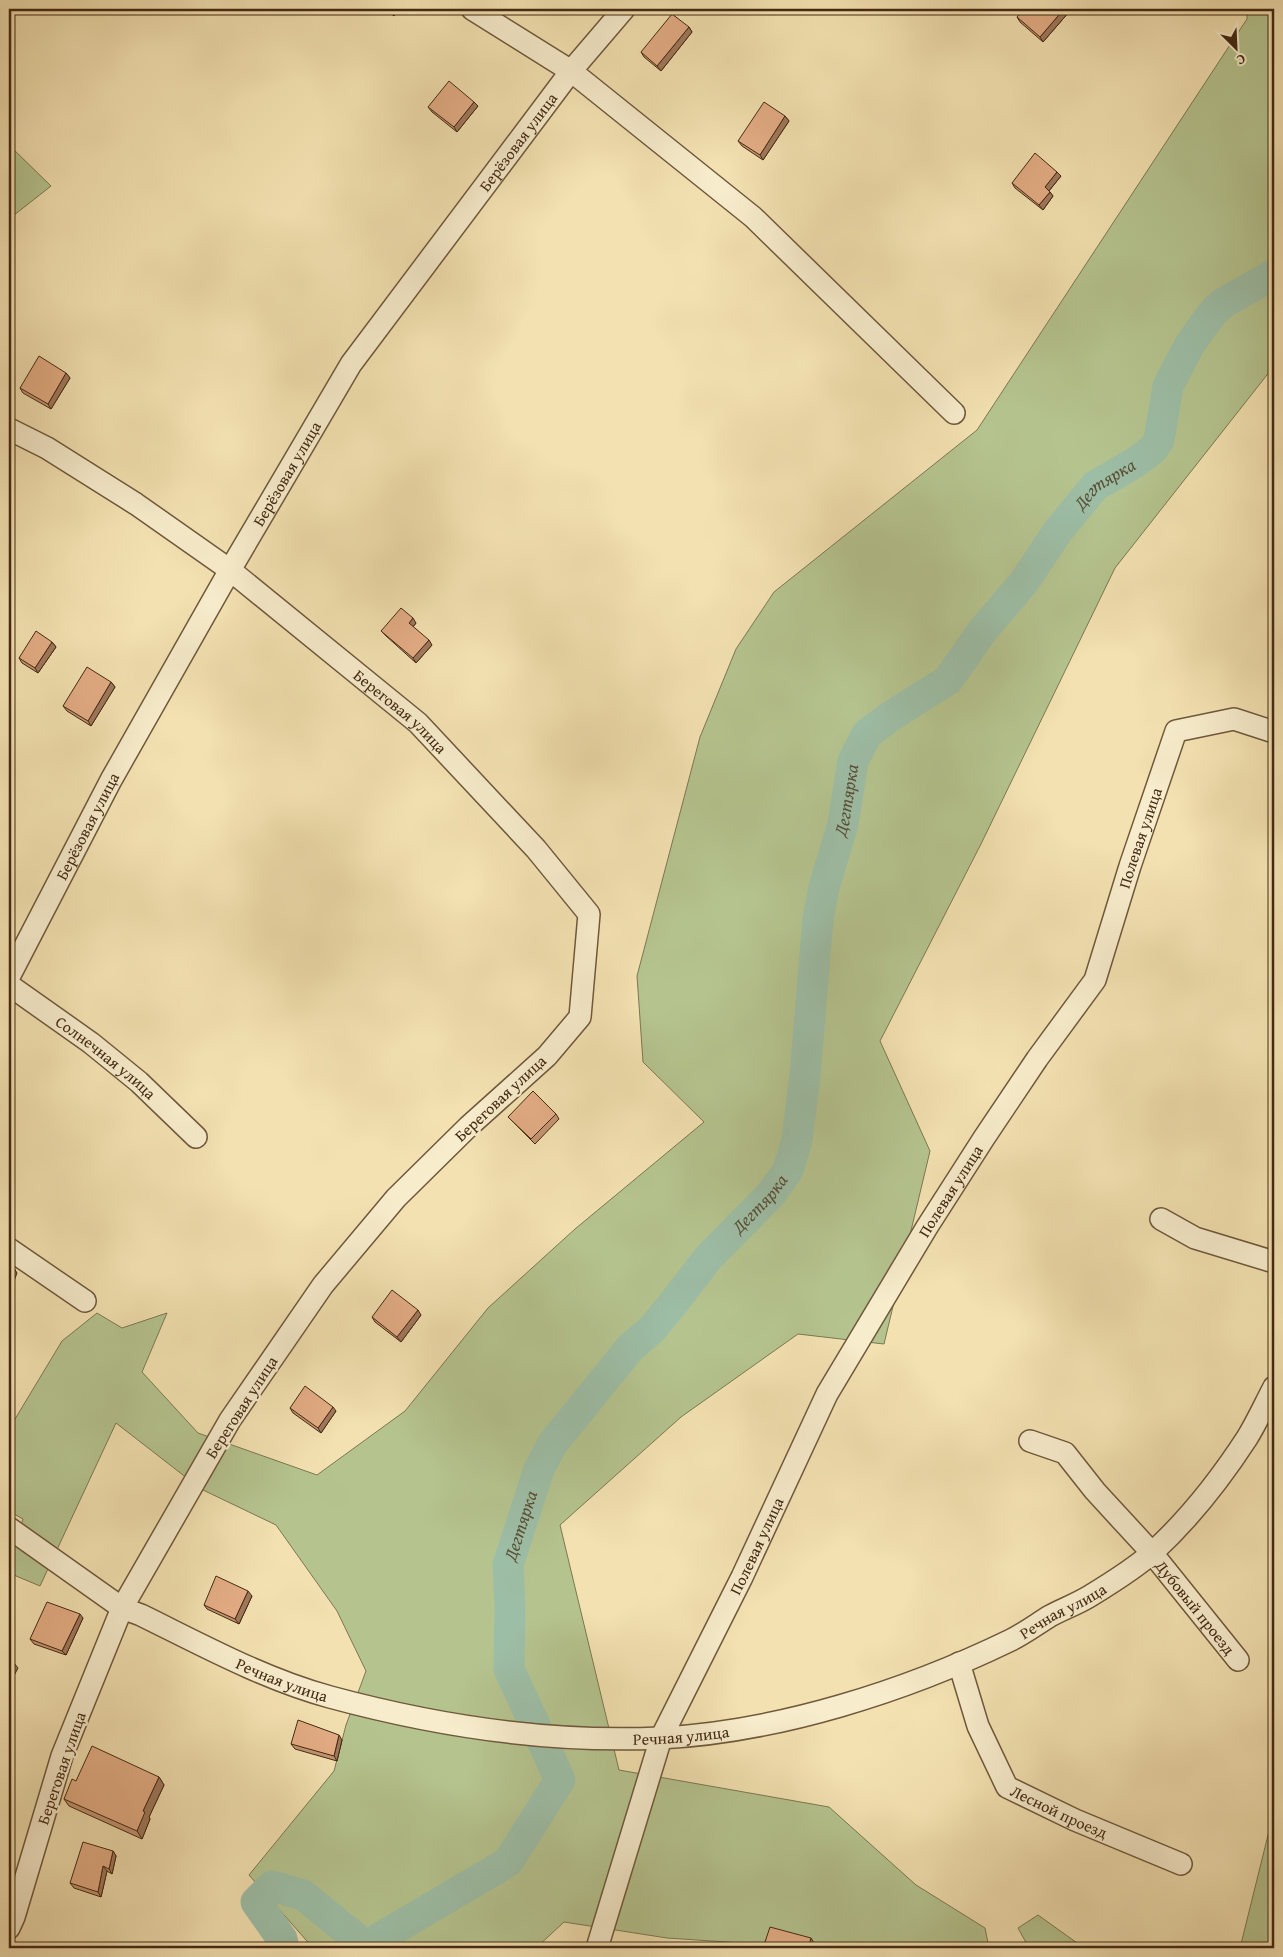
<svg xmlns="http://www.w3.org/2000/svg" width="1283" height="1957" viewBox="0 0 1283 1957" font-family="'Gentium Book Plus',serif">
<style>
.green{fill:#b5c48f;stroke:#7c7752}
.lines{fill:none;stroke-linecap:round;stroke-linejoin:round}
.river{stroke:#9dbea6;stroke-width:31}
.minor-casing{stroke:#6f583b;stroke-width:24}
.minor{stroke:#f7eccc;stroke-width:21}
.wall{fill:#c49572;stroke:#432a14}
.shaded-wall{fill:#a0795d;stroke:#432a14}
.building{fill:#e4ad85;stroke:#432a14}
.labels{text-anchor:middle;stroke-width:4.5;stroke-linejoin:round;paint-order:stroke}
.street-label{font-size:16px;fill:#432a14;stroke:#f7eccc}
.water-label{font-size:18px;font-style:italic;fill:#5a4f38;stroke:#f7eccc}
</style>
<rect width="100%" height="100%" fill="#f3e1b1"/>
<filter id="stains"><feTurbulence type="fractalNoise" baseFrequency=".004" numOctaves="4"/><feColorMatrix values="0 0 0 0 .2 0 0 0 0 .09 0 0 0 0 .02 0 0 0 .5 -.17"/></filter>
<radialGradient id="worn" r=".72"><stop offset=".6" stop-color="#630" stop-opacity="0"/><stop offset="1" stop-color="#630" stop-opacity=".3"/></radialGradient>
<!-- green -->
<g class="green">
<path d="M 1247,9 L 1274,9 L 1274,366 L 1115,568 L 981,844 L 880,1041 L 930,1151 L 884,1344 L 798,1334 L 681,1417 L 560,1525 L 619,1770 L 829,1807 L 916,1885 L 985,1928 L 989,1948 L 816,1948 L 667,1938 L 564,1922 L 536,1948 L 313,1948 L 249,1875 L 334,1771 L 346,1725 L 366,1671 L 337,1611 L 276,1525 L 201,1489 L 116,1423 L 40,1586 L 9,1573 L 9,1556 L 23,1519 L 9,1511 L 9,1429 L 62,1341 L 97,1313 L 122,1328 L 167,1313 L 142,1372 L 198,1433 L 317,1475 L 405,1411 L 488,1308 L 575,1229 L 704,1122 L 643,1062 L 637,976 L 700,737 L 736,649 L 774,592 L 977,430 L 1247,19 Z"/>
<path d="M 9,145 L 51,186 L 9,219 Z"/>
<path d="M 1274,1811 L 1274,1948 L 1240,1948 Z"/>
<path d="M 1038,1915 L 1080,1945 L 1078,1948 L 1029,1948 L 1018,1928 Z"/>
</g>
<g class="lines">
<!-- river -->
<path class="river" id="s1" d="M 284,1948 L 282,1939 L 256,1902 L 272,1886 L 303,1895 L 366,1946 L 508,1862 L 560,1780 L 509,1669 L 510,1609 L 508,1565 L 539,1469 L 553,1443 L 630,1348 L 652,1329 L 671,1306 L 708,1258 L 771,1194 L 788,1170 L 797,1140 L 805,1075 L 818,919 L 824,887 L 843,824 L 853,761 L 867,734 L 891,716 L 948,680 L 983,630 L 1024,582 L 1058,531 L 1095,486 L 1136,462 L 1153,449 L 1159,440 L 1168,386 L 1189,346 L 1202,327 L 1216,309 L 1225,302 L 1274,274"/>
<!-- minor casing -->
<g class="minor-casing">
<g id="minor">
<path d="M 472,9 L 571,71 L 753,217 L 954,413"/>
<path id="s2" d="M 9,429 L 47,448 L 136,504 L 230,570 L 418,723 L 536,849 L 589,914 L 580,1017 L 547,1056 L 468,1127 L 396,1198 L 323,1285 L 230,1420 L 122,1608 L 62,1756 L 14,1917 L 9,1928"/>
<path id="s3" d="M 9,977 L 111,780 L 230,570 L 351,364 L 571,71 L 624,9"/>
<path id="s4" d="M 9,985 L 91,1043 L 139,1082 L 196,1137"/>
<path d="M 1161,1219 L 1195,1238 L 1274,1262"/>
<path d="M 9,1249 L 85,1301"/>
<path id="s5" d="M 1030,1441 L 1065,1453 L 1095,1491 L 1152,1553 L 1238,1660"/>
<path id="s6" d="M 9,1528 L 122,1608 L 141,1615 C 202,1645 264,1679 330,1697 C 437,1726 549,1743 660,1738 C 778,1732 906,1691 1011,1640 C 1025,1633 1037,1624 1050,1616 C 1063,1609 1077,1604 1090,1596 C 1108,1585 1138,1566 1153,1552 C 1188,1520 1221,1478 1247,1438 C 1257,1422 1265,1404 1274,1387"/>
<path id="s7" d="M 959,1663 L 978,1726 L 1007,1787 L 1075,1820 L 1181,1864"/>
<path id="s8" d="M 597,1948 L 661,1738 L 742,1577 L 827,1394 L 927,1227 L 984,1138 L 1037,1059 L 1095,980 L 1130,866 L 1176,731 L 1234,719 L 1274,732"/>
</g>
</g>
<!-- minor -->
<use href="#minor" class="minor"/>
</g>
<!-- wall -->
<g class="wall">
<path d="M 385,9 L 399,9 L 394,16 Z"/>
<path d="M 1069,12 L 1043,42 L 1020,22 L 1017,17 Z"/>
<path d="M 689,27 L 692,32 L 661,71 L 644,57 L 641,52 Z"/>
<path d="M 474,102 L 478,106 L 457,132 L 432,112 L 428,107 Z"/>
<path d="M 785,116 L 789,121 L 763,160 L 742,146 L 738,141 Z"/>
<path d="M 1057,172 L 1061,176 L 1049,191 L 1053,196 L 1043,210 L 1015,188 L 1012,183 Z"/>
<path d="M 66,373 L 70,378 L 51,409 L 23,393 L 20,388 Z"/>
<path d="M 416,623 L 413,627 L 432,645 L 416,663 L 385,635 L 381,631 Z"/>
<path d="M 52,642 L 56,647 L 38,673 L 22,663 L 19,658 Z"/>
<path d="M 111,682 L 115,687 L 91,726 L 67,711 L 63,706 Z"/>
<path d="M 556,1114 L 559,1119 L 535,1144 L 508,1117 Z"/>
<path d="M 421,1315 L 401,1342 L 375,1322 L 372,1317 Z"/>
<path d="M 290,1408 L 336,1411 L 321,1433 L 293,1413 Z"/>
<path d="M 252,1596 L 239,1624 L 207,1609 L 204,1605 Z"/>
<path d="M 83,1618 L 66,1655 L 34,1644 L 30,1639 Z"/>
<path d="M 342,1740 L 337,1761 L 295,1749 L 291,1744 Z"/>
<path d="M 159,1777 L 164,1785 L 149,1817 L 150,1819 L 142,1839 L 69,1806 L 64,1799 L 76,1781 Z"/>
<path d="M 113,1851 L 116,1856 L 112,1874 L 107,1871 L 101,1897 L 74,1888 L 70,1883 Z"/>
</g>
<!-- shaded-wall -->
<g class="shaded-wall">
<path d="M 392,9 L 399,9 L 394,16 L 391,11 Z"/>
<path d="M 1064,9 L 1067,9 L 1069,12 L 1043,42 L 1040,37 Z"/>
<path d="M 689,27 L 692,32 L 661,71 L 657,66 Z"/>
<path d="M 474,102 L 478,106 L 457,132 L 454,127 Z"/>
<path d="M 785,116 L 789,121 L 763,160 L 760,155 Z"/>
<path d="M 1057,172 L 1061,176 L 1048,192 L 1045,187 Z"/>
<path d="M 1050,192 L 1053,196 L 1043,210 L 1039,205 Z"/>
<path d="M 66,373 L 70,378 L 51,409 L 48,404 Z"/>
<path d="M 413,618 L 416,623 L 412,628 L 409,623 Z"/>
<path d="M 429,640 L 432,645 L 416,663 L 413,658 Z"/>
<path d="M 52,642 L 56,647 L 38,673 L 35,668 Z"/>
<path d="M 111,682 L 115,687 L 91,726 L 88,721 Z"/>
<path d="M 14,1268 L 17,1273 L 9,1294 L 9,1281 Z"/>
<path d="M 418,1310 L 421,1315 L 401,1342 L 397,1337 Z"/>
<path d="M 333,1407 L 336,1411 L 321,1433 L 318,1428 Z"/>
<path d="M 248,1591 L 252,1596 L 239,1624 L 235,1619 Z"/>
<path d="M 80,1614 L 83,1618 L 66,1655 L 62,1651 Z"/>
<path d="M 14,1663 L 18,1668 L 9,1685 L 9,1674 Z"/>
<path d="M 339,1735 L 342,1740 L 337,1761 L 334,1756 Z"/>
<path d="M 159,1777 L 164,1785 L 149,1817 L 150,1819 L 142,1839 L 137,1831 L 143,1811 Z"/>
<path d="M 113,1851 L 116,1856 L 112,1874 L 109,1869 Z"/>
<path d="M 103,1866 L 107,1871 L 101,1897 L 98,1892 Z"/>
<path d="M 811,1938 L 814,1943 L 813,1948 L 808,1948 Z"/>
</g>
<!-- building -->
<g class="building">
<path d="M 1024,9 L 1064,9 L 1040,37 L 1017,17 Z"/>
<path d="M 672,14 L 689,27 L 657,66 L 641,52 Z"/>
<path d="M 449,81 L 474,102 L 454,127 L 428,107 Z"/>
<path d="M 764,102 L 785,116 L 760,155 L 738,141 Z"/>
<path d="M 1035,153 L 1057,172 L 1045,187 L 1050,192 L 1039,205 L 1012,183 Z"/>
<path d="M 39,356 L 66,373 L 48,404 L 20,388 Z"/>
<path d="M 401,608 L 413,618 L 409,623 L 429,640 L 413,658 L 381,631 Z"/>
<path d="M 36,631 L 52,642 L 35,668 L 19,658 Z"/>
<path d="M 87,667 L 111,682 L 88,721 L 63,706 Z"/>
<path d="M 533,1091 L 556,1114 L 531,1139 L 508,1117 Z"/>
<path d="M 9,1266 L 14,1268 L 9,1281 Z"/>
<path d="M 392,1290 L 418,1310 L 397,1337 L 372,1317 Z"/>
<path d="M 305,1386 L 333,1407 L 318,1428 L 290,1408 Z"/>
<path d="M 216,1576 L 248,1591 L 235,1619 L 204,1605 Z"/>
<path d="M 47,1602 L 80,1614 L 62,1651 L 30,1639 Z"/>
<path d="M 9,1660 L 14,1663 L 9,1674 Z"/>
<path d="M 298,1720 L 339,1735 L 334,1756 L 291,1744 Z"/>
<path d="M 92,1746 L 159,1777 L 143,1811 L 145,1812 L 137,1831 L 64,1799 L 72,1779 L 76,1781 Z"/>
<path d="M 83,1842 L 113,1851 L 109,1869 L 103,1866 L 98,1892 L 70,1883 Z"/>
<path d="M 770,1927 L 811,1938 L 808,1948 L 763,1948 Z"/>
</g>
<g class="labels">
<!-- street labels -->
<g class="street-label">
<text dy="6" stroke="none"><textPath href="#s3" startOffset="980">Берёзовая улица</textPath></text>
<text dy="6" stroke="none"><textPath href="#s3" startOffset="575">Берёзовая улица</textPath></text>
<text dy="6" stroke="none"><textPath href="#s2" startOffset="484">Береговая улица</textPath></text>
<text dy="6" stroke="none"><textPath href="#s3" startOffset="170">Берёзовая улица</textPath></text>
<text dy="6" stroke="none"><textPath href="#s8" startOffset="1244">Полевая улица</textPath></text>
<text dy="6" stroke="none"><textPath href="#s4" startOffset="121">Солнечная улица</textPath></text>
<text transform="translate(500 1098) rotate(-43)" y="6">Береговая улица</text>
<text dy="6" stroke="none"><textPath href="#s8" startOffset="839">Полевая улица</textPath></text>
<text transform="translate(241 1407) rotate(-57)" y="6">Береговая улица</text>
<text dy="6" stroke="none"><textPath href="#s8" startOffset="434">Полевая улица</textPath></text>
<text dy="6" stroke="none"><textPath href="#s5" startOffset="239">Дубовый проезд</textPath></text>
<text dy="6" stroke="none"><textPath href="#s6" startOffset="1125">Речная улица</textPath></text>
<text dy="6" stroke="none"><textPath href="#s6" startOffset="314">Речная улица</textPath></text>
<text dy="6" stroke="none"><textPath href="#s6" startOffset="720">Речная улица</textPath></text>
<text transform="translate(61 1768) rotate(-71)" y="6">Береговая улица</text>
<text dy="6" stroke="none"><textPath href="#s7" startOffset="191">Лесной проезд</textPath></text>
</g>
<!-- water labels -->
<g class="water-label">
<text dy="6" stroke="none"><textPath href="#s1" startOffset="1966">Дегтярка</textPath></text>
<text dy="6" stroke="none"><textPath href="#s1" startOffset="1546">Дегтярка</textPath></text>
<text dy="6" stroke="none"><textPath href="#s1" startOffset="1126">Дегтярка</textPath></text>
<text dy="6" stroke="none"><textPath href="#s1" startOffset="720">Дегтярка</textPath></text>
</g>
</g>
<!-- margin -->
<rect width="1283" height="1957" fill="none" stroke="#f3e1b1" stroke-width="30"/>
<rect x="10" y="10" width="1263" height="1937" fill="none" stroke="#432a14" stroke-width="2.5"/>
<rect x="15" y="15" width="1253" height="1927" fill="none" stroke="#432a14"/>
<!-- north arrow -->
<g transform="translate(1236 48) rotate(156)" stroke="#f7eccc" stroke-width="4" paint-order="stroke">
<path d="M0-4L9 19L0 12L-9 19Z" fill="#432a14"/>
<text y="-8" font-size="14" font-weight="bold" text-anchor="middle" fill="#432a14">С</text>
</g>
<rect width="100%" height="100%" filter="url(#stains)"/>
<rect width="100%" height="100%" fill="url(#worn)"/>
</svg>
